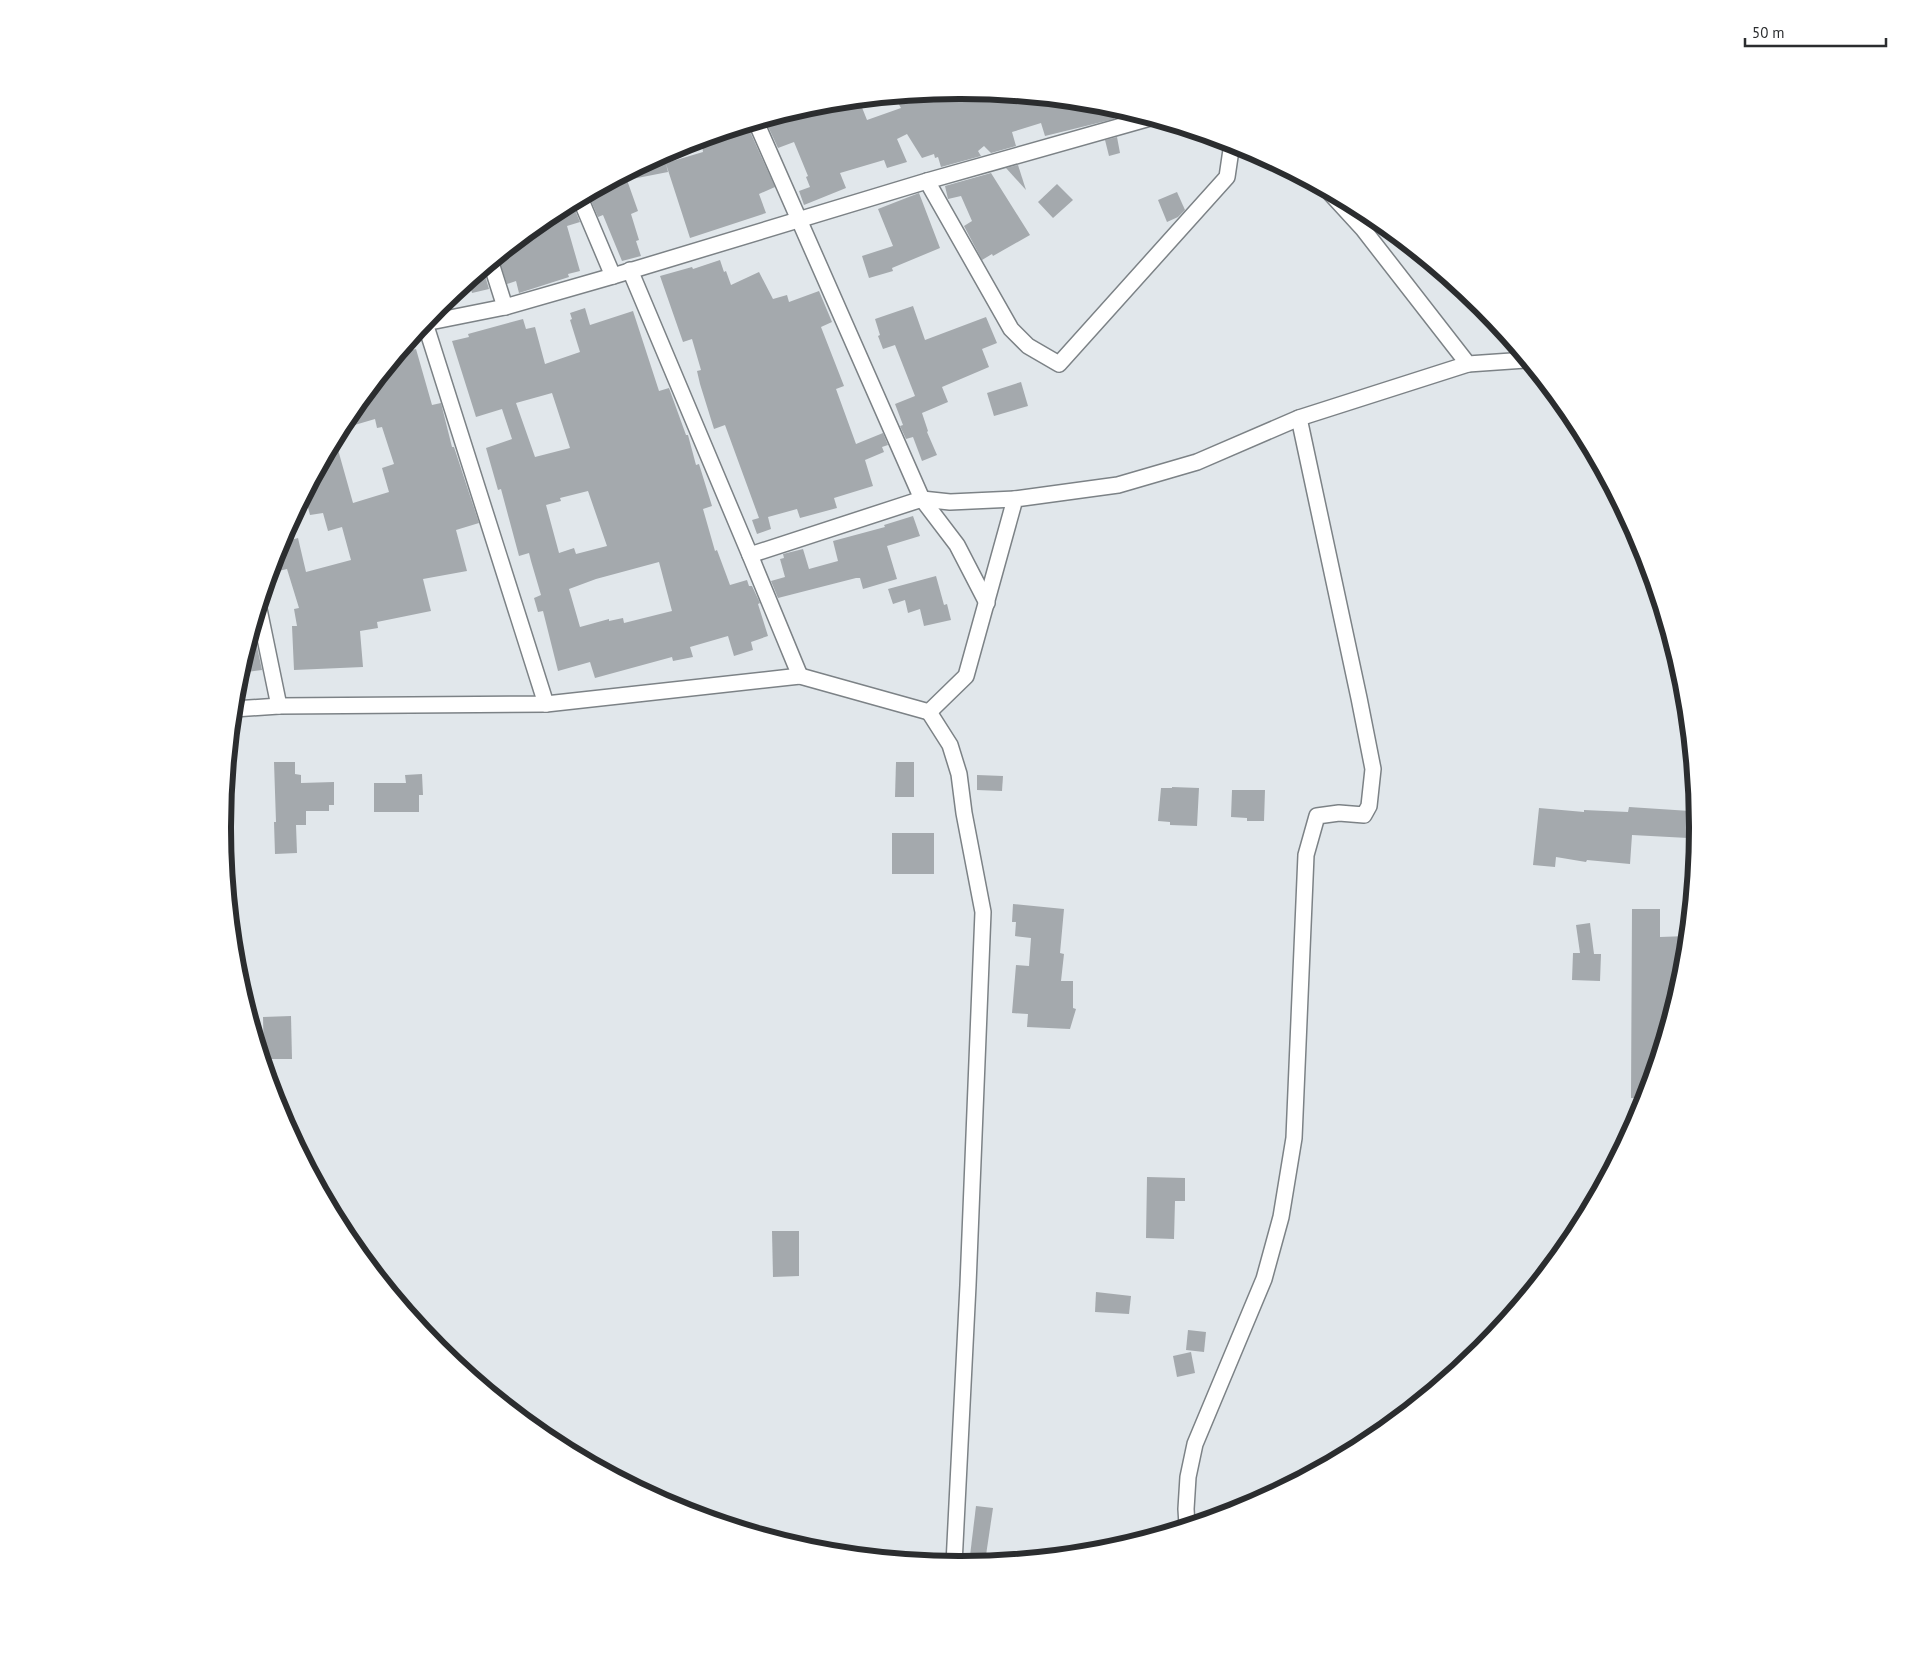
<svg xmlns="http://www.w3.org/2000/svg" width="1920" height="1655" viewBox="0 0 1920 1655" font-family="'PT Sans',sans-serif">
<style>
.building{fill:#a4a9ad;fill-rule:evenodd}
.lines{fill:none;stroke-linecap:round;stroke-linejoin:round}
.street-casing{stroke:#7c8286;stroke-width:18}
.street{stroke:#fff;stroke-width:15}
.rim{fill:none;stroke:#2b2d2f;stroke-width:6}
</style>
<rect width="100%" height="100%" fill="#e1e7eb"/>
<!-- building -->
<g class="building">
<path d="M 960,90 L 1104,104 L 1111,106 L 1114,119 L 1045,136 L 1041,123 L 1012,132 L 1016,146 L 991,153 L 984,146 L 978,151 L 981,156 L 941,167 L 938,157 L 935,158 L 934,154 L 922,158 L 907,134 L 897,139 L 907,162 L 887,168 L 884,160 L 840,173 L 846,188 L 804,205 L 799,191 L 810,187 L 806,177 L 808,176 L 794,142 L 778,148 L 765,120 L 816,104 L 842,102 L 843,105 L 859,100 L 867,120 L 901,108 L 894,96 Z"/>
<path d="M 747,125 L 775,187 L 759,194 L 766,213 L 690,238 L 666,164 L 668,172 L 627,180 L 638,211 L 631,214 L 639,240 L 636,241 L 641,256 L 622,261 L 603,215 L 598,217 L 588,194 L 664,154 L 666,163 L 703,152 L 701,139 Z"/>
<path d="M 1117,137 L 1120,153 L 1109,156 L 1105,140 Z"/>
<path d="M 1018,165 L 1026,190 L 1006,168 Z"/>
<path d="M 991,173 L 1030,235 L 993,256 L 992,254 L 982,260 L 964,226 L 972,221 L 961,196 L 948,199 L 945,186 Z"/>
<path d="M 1057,184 L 1073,200 L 1053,218 L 1038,202 Z"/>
<path d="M 1177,192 L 1185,210 L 1178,217 L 1167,222 L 1158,200 Z"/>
<path d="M 919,193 L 940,248 L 892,268 L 893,271 L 869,278 L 862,256 L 893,246 L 878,209 Z"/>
<path d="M 572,203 L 580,222 L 567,226 L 580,271 L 568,274 L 569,277 L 519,293 L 516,281 L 507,284 L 498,257 L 545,219 L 555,216 L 554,213 Z"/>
<path d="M 720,260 L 724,272 L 726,271 L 731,285 L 759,272 L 773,299 L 787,295 L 789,302 L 819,291 L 832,322 L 821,327 L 844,386 L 836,389 L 856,444 L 883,433 L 888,445 L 882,447 L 884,452 L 865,460 L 873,486 L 834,498 L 837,508 L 800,518 L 797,509 L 768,517 L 771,529 L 757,534 L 752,520 L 759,518 L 725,425 L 714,429 L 700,384 L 697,371 L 701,370 L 692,339 L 683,342 L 660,276 L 692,267 L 693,269 Z"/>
<path d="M 483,269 L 489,289 L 472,293 L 469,281 Z"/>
<path d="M 913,306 L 925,340 L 986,317 L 997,343 L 982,349 L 989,367 L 942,387 L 948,402 L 922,413 L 928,431 L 927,432 L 937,455 L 922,461 L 913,437 L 906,439 L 900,426 L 903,425 L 895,404 L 915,396 L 895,345 L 883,349 L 878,336 L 880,335 L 875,319 Z"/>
<path d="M 585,308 L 590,325 L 633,311 L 659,391 L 669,388 L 686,435 L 688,435 L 696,465 L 699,464 L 712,506 L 703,509 L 715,551 L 717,550 L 730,585 L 747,580 L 749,586 L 752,586 L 760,603 L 758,604 L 768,636 L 751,642 L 753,650 L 734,656 L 728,636 L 690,647 L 693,657 L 673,661 L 672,657 L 595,678 L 590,662 L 558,671 L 543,611 L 538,612 L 534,598 L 541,595 L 531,561 L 529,553 L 519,556 L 501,489 L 498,490 L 486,448 L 512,439 L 502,409 L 476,417 L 452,341 L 469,337 L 468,334 L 523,319 L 526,329 L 535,327 L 545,364 L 580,352 L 570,320 L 572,319 L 570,313 ZM 552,393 L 570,448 L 535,457 L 516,403 ZM 588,491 L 607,546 L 576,554 L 574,548 L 559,553 L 546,505 L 561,501 L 560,498 ZM 659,562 L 672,611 L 624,623 L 623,618 L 609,621 L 609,619 L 580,627 L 569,589 L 596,579 Z"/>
<path d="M 416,349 L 432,405 L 441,403 L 452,447 L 454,447 L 479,523 L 456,530 L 467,571 L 423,579 L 431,611 L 377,622 L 378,628 L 360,631 L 363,667 L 294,670 L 292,626 L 297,626 L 294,609 L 299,608 L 287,569 L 270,573 L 279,545 L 280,543 L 298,538 L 306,572 L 351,560 L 342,527 L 328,531 L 323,513 L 310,515 L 305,496 L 335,439 L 353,503 L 389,492 L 382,468 L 394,464 L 382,427 L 377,428 L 375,419 L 341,429 L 347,418 L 400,353 Z"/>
<path d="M 1021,382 L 1028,406 L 994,416 L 987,393 Z"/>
<path d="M 913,516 L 920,536 L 887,546 L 897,579 L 863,589 L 860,578 L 856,578 L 778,598 L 771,581 L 785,577 L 780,559 L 784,558 L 783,554 L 803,549 L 809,569 L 838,561 L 833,541 L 885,527 L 884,525 Z"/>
<path d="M 936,576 L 944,605 L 947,604 L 951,620 L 924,626 L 920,609 L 908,613 L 905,600 L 893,604 L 888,589 Z"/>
<path d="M 253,628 L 262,670 L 247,672 L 244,660 Z"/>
<path d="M 274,762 L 295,762 L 295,774 L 301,775 L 301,783 L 334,782 L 334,805 L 329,805 L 329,811 L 306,811 L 306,825 L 296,825 L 297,853 L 275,854 L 274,822 L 276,822 Z"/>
<path d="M 896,762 L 914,762 L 914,797 L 895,797 Z"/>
<path d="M 422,774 L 423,795 L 419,795 L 419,812 L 374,812 L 374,783 L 406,783 L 405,775 Z"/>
<path d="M 977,775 L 1003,776 L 1002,791 L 977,790 Z"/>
<path d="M 1172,787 L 1199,788 L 1197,826 L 1170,825 L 1170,822 L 1158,821 L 1161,788 L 1172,788 Z"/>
<path d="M 1232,790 L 1265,790 L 1264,821 L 1247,821 L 1247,818 L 1231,817 Z"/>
<path d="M 1629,807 L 1690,811 L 1688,838 L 1632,835 L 1630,864 L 1587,860 L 1586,862 L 1556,857 L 1555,867 L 1533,865 L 1539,808 L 1584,812 L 1584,810 L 1628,812 Z"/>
<rect x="892" y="833" width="42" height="41"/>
<path d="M 1013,904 L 1064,909 L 1060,953 L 1064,954 L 1061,981 L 1073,981 L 1073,1008 L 1076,1009 L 1070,1029 L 1027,1027 L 1028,1014 L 1012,1013 L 1016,965 L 1029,966 L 1031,938 L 1015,936 L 1016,922 L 1012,922 Z"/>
<path d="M 1632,909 L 1660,909 L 1660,937 L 1687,936 L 1683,972 L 1645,1098 L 1631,1098 Z"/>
<path d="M 1590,923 L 1594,954 L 1601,954 L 1600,981 L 1572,980 L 1573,953 L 1580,953 L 1576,925 Z"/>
<path d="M 291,1016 L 292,1059 L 264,1059 L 263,1017 Z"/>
<path d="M 1147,1177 L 1185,1178 L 1185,1201 L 1175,1201 L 1174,1239 L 1146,1238 Z"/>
<path d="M 772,1231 L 799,1231 L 799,1276 L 773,1277 Z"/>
<path d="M 1096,1292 L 1131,1296 L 1129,1314 L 1095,1312 Z"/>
<path d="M 1188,1330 L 1206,1332 L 1204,1352 L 1186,1350 Z"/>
<path d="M 1191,1352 L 1195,1373 L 1177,1377 L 1173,1356 Z"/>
<path d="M 976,1506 L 993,1508 L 985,1562 L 969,1564 Z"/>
</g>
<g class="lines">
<!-- street casing -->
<g class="street-casing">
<g id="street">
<path d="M 756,122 L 922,499 L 957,545 L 987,603"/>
<path d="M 927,181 L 1011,329 L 1028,346 L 1059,364 L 1227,177 L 1232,143"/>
<path d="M 1330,193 L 1363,229 L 1468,364 L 1526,360"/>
<path d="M 580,198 L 613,276"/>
<path d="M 491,263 L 505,307"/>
<path d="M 630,270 L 750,555 L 800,676"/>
<path d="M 425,323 L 505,307 L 613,276 L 927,181 L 1150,118"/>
<path d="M 425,323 L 546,704"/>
<path d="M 750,555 L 922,499 L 950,502 L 1015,499"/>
<path d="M 259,609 L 279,706"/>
<path d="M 234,709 L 279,706 L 546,704 L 800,676 L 929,712 L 966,676 L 1015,499 L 1118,485 L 1197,462 L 1299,418 L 1468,364"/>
<path d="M 929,712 L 950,745 L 959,774 L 964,813 L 983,912 L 968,1285 L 954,1564"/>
<path d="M 1187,1525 L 1186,1509 L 1188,1477 L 1195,1444 L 1264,1279 L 1281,1217 L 1294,1138 L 1306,855 L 1317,816 L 1339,813 L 1364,815 L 1369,806 L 1373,769 L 1359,698 L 1299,418"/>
</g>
</g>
<!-- street -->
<use href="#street" class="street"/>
</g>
<!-- crop -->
<path d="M0 0H1920V1655H0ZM959 99H961A728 728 0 0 1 1689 827V828A728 728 0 0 1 961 1556H959A728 728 0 0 1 231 828V827A728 728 0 0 1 959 99Z" fill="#fff" fill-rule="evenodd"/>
<path class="rim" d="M959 99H961A728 728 0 0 1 1689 827V828A728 728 0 0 1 961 1556H959A728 728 0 0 1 231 828V827A728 728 0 0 1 959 99Z"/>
<!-- scale -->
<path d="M1745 38v8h141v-8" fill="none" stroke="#2b2d2f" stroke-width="2.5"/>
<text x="1752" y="38" font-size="15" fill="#2b2d2f" stroke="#ffffff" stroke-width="4" paint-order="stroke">50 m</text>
</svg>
